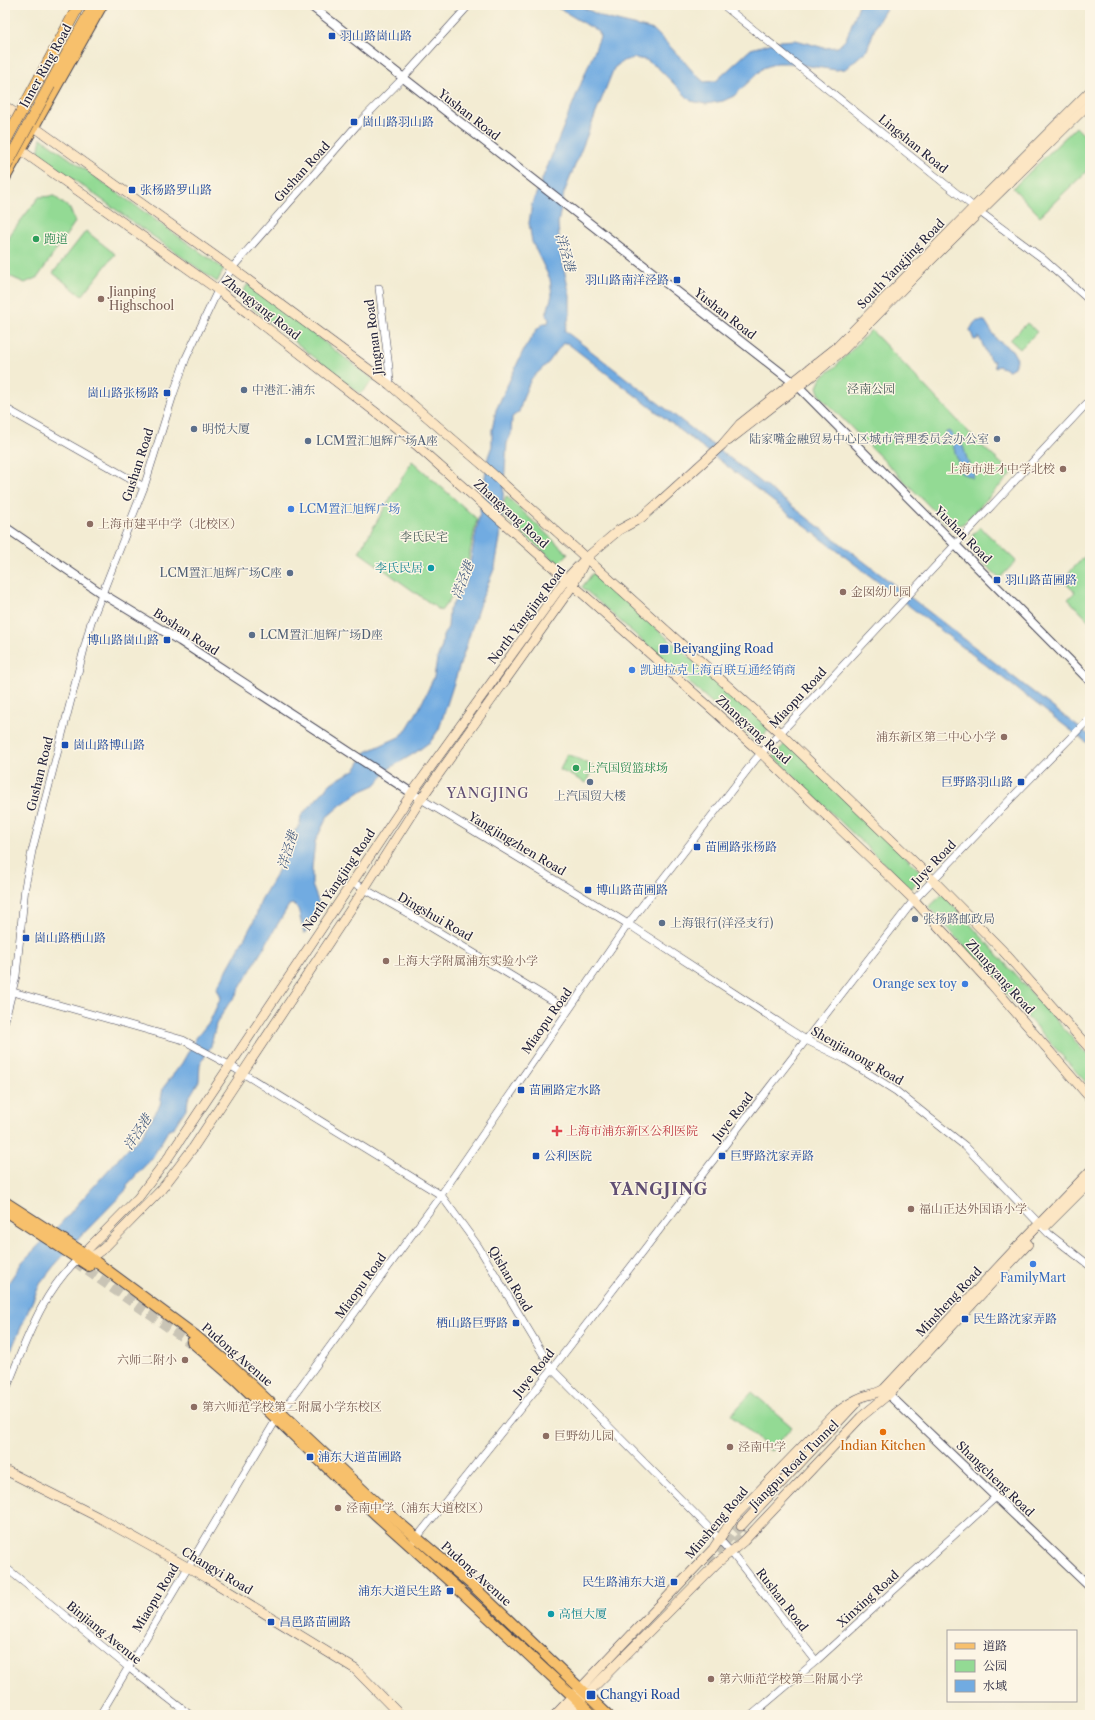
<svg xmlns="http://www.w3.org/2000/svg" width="1095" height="1720" viewBox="0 0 1095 1720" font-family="'Libre Caslon Text','Noto Serif SC',serif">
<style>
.green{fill:#93da94;stroke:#5a7e68}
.water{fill:#71abe1;stroke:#4a668e}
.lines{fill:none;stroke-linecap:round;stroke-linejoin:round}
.secondary-tunnel{stroke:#c9c4b5;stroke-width:9;stroke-dasharray:9 4.5;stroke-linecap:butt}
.primary-tunnel{stroke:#c9c4b5;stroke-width:10;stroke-dasharray:10 5;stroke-linecap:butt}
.minor-casing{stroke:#414052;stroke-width:8}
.tertiary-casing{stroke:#414052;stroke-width:10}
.secondary-casing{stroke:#414052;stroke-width:10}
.primary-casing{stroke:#414052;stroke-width:12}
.trunk-casing{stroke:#414052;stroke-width:12}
.minor{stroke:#fff;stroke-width:7}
.tertiary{stroke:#fff;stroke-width:8}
.secondary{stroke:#fce6c4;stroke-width:9}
.primary{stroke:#f7c06c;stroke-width:10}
.trunk{stroke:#f7c06c;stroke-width:11}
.trunk-bridge-casing{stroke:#414052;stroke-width:12;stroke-linecap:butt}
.trunk-bridge{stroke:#f7c06c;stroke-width:11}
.transit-dot{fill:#1a4fb4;stroke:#fcf5e5;stroke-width:1.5}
.leisure-dot{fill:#2e9e5b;stroke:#fcf5e5;stroke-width:1.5}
.education-dot{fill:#8d6e63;stroke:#fcf5e5;stroke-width:1.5}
.service-dot{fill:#5c6f8a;stroke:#fcf5e5;stroke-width:1.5}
.shop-dot{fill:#3f7fe0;stroke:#fcf5e5;stroke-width:1.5}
.culture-dot{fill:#0f9aa8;stroke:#fcf5e5;stroke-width:1.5}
.health-dot{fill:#e0444e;stroke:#fcf5e5;stroke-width:1.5}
.food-dot{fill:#e8710a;stroke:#fcf5e5;stroke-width:1.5}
.labels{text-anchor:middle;stroke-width:3;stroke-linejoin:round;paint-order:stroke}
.transit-label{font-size:12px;fill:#164399;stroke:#fcf5e5;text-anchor:start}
.street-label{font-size:12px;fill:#22223b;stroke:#fcf5e5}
.leisure-label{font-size:12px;fill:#27864d;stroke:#fcf5e5;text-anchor:start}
.education-label{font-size:12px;fill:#785e54;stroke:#fcf5e5;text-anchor:start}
.park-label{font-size:12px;fill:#445956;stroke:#fcf5e5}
.service-label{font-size:12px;fill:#4e5e75;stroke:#fcf5e5;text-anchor:start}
.shop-label{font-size:12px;fill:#366cbe;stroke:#fcf5e5;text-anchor:start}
.culture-label{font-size:12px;fill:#0d838f;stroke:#fcf5e5;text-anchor:end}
.health-label{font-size:12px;fill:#be3a42;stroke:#fcf5e5;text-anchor:start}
.food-label{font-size:12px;fill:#c56008;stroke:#fcf5e5}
.water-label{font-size:13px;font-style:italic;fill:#42597d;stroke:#fcf5e5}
.quarter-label{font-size:14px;letter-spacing:1px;fill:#604f73;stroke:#fcf5e5}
.district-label{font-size:16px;font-weight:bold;letter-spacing:1px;fill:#604f73;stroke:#fcf5e5}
</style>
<rect width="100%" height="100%" fill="#fcf5e5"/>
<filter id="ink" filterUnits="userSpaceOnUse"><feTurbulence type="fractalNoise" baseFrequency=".025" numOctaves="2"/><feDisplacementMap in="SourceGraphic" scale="8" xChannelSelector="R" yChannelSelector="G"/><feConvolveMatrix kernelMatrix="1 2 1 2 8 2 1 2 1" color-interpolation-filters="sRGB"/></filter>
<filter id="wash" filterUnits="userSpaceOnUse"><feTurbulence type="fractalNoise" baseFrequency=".012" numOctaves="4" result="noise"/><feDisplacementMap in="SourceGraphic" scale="16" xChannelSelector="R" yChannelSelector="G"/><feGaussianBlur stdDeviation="0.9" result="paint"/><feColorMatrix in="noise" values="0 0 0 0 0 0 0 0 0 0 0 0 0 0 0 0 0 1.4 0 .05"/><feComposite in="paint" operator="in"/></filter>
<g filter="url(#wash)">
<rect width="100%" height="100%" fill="#f3ecd3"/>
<!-- green -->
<g class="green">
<path d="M 1076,127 L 1090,141 L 1090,168 L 1040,216 L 1013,188 Z"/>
<path d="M 41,138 L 224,269 L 217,282 L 38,154 Z"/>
<path d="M 54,196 L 70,209 L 75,222 L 38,277 L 25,283 L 9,276 L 5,270 L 5,246 L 12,232 L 39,197 Z"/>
<path d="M 86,231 L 115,254 L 82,296 L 53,273 Z"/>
<path d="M 248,284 L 374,380 L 360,394 L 239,297 Z"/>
<path d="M 1027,323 L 1037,332 L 1020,349 L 1010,340 Z"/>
<path d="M 871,330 L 982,446 L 1012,473 L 964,523 C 957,527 951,526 945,522 L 820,396 L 817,387 L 821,378 L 835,367 Z"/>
<path d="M 412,461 L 477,519 L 464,580 L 441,611 L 359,552 Z"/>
<path d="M 506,496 L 568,554 L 558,564 L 501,514 Z"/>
<path d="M 980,527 L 1016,561 L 1000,578 C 991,570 968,552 971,539 C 972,534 977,531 980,527 Z"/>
<path d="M 1090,551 L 1090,622 L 1068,599 L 1075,592 L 1062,580 Z"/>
<path d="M 593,573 L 770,728 L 757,743 L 582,587 Z"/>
<path d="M 788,741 L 924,875 L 910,889 L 773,756 Z"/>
<path d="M 567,754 L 593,766 L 586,783 L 560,770 Z"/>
<path d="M 943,894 L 1090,1058 L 1090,1087 L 929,907 Z"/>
<path d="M 752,1392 L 792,1427 L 771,1451 L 731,1415 Z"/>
</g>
<!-- water -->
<g class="water">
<path d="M 553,5 L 578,5 L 605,18 L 654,30 L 682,59 L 695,74 L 704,82 L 716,81 L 751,49 L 779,41 L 796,40 L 824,48 L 838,47 L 846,39 L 859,5 L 888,5 L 876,25 L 867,50 L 845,69 L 836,70 L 789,63 L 777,63 L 763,68 L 734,96 L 723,101 L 706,104 L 691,101 L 657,67 L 646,60 L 634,58 L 623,61 L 614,68 L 564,193 L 558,223 L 560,251 L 570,296 L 570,313 L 565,331 L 1090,736 L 1090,745 L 567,343 L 563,343 L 548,363 L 531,379 L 524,395 L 519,412 L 512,417 L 511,434 L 507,443 L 500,538 L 495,567 L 480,603 L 439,729 L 431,741 L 415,753 L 390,768 L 375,785 L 361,791 L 342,804 L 327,817 L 315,842 L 312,867 L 312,885 L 321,909 L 304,934 L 298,909 L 293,904 L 289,905 L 234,998 L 229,1003 L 216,1024 L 211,1046 L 200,1064 L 199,1081 L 188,1099 L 187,1107 L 174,1127 L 169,1129 L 152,1158 L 127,1185 L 127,1189 L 82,1235 L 53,1267 L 40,1284 L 5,1364 L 5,1288 L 23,1261 L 62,1222 L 127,1149 L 141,1137 L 160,1105 L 163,1088 L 182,1063 L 196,1038 L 210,1021 L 221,997 L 217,988 L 255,919 L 261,900 L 289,852 L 293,832 L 296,830 L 300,824 L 301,816 L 331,783 L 356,769 L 366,752 L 399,737 L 405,732 L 420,707 L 434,677 L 437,659 L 442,646 L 443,636 L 448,627 L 449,610 L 466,583 L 479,517 L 488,457 L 492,446 L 492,430 L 496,410 L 523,351 L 537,329 L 544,323 L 548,323 L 549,319 L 546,316 L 552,295 L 550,279 L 532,242 L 529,223 L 532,204 L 600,37 L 599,32 Z"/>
<path d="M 978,321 L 985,321 L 997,340 L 1012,350 L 1017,359 L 1014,367 L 1009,370 L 998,366 L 995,368 L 994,361 L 990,360 L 979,337 L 977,337 L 978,339 L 974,340 L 970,330 L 974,323 Z"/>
<path d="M 949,431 L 963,446 L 969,465 L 974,474 L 973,478 L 961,473 L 953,445 L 946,436 L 946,432 Z"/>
</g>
</g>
<g filter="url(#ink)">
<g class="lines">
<!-- secondary-tunnel -->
<g class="secondary-tunnel">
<path d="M 725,1552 L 746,1531"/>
<path d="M 707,1561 L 741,1526"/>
</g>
<!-- primary-tunnel -->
<path class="primary-tunnel" d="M 75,1262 L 198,1348"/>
<!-- minor casing -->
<g class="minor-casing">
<g id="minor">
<path d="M 723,5 L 980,212 L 1042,258 L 1090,301"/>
<path d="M 379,288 L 389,368 L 390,385"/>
<path d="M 5,408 L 144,487"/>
<path d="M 421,799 L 628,924 L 806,1040 L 845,1059 L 896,1091 L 965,1146 L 1049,1234 L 1090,1266"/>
<path d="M 352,882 L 409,914 L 568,1010"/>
<path d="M 13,992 L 183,1040 L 231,1066 L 441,1195 L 478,1246 L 552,1369 L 712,1531 L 735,1557 L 816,1661"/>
<path d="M 5,1020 L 16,976 L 25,887 L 32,851 L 91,622 L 144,487 L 173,395 L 186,358 L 218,290 L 232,268 L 357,125 L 403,78 L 469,5"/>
<path d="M 5,1392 C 25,1345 40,1294 79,1258"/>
<path d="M 414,1541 L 552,1369 L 914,900 L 1024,785 L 1090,718"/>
<path d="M 5,1567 L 128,1667 L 190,1715"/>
<path d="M 100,1715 L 276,1420 L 441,1195 L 628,924 L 755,760 L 1090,400"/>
<path d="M 752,1715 L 816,1661 L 996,1497"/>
</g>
</g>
<!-- tertiary casing -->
<g class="tertiary-casing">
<g id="tertiary">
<path d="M 310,5 L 798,386 L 1090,681"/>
<path d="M 5,527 L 101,593 L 180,641 L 421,799"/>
<path d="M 885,1391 L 1090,1587"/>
</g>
</g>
<!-- secondary casing -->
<g class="secondary-casing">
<g id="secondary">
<path d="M 5,106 L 232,268 L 390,385 L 485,467 L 780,733 L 933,880 L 1003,951 L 1090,1049"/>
<path d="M 5,139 L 218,290 L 405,435 L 761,753 L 914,900 L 992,985 L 1090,1098"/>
<path d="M 728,441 L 812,376 L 843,350 L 920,271 L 1090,103"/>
<path d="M 1046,1226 L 1090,1182"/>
<path d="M 80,1257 L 138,1198 L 168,1158 L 412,793 L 566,579 L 586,558 L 619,530 L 641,518 L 656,505 L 722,445 L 740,424 L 837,347 L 974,207 L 1090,91"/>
<path d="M 84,1258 C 93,1257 98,1253 105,1247 L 161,1190 L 193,1148 L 364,889 L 421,799 L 573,585 L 583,565"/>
<path d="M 5,1470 L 98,1517 L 207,1578 L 355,1669 L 400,1715"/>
<path d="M 741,1526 L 856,1403"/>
<path d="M 555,1715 L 713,1549 L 734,1517 L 832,1416 C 841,1409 851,1401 862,1397 C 870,1394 877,1394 884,1389 L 1015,1249 L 1090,1171"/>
<path d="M 566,1715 L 716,1564 L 744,1541 L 861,1417 L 889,1394 L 1028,1244"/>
</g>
</g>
<!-- primary casing -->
<g class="primary-casing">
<g id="primary">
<path d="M 5,178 L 102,5"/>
<path d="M 5,1202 L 84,1253 L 196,1336 L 227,1362 L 382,1508 L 472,1585 L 608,1715"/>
<path d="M 5,1211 L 89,1266"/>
<path d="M 192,1342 L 236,1380 L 375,1514 L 455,1586 L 593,1715"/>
</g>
</g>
<!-- trunk casing -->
<g class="trunk-casing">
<g id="trunk">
<path d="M 40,77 L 79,5"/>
<path d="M 50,85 L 94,5"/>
</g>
</g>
<!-- minor -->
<use href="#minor" class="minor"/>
<!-- tertiary -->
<use href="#tertiary" class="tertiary"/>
<!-- secondary -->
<use href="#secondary" class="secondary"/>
<!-- primary -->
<use href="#primary" class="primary"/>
<!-- trunk -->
<use href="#trunk" class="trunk"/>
<!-- trunk-bridge casing -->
<g class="trunk-bridge-casing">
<g id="trunk-bridge">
<path d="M 5,142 L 40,77"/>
<path d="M 5,168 L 50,85"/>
</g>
</g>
<!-- trunk-bridge -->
<use href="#trunk-bridge" class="trunk-bridge"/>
</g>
</g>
<!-- markers -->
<g class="transit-dot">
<rect x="328" y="32" width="8" height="8" rx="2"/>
<rect x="350" y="118" width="8" height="8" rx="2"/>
<rect x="128" y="186" width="8" height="8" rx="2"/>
<rect x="673" y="276" width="8" height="8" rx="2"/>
<rect x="163" y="389" width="8" height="8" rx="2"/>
<rect x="993" y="576" width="8" height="8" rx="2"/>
<rect x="163" y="636" width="8" height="8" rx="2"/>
<rect x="659" y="644" width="10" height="10" rx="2"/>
<rect x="61" y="741" width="8" height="8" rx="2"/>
<rect x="1017" y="778" width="8" height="8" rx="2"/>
<rect x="693" y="843" width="8" height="8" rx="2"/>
<rect x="584" y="886" width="8" height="8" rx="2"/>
<rect x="22" y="934" width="8" height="8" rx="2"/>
<rect x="517" y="1086" width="8" height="8" rx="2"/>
<rect x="532" y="1152" width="8" height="8" rx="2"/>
<rect x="718" y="1152" width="8" height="8" rx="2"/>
<rect x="961" y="1315" width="8" height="8" rx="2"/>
<rect x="512" y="1319" width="8" height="8" rx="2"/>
<rect x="306" y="1453" width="8" height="8" rx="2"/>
<rect x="670" y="1578" width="8" height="8" rx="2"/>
<rect x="446" y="1587" width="8" height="8" rx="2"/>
<rect x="267" y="1618" width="8" height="8" rx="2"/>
<rect x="586" y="1690" width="10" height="10" rx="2"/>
</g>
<g class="leisure-dot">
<circle cx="36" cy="239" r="4"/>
<circle cx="576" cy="768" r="4"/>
</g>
<g class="education-dot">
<circle cx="101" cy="299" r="4"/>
<circle cx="1063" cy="469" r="4"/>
<circle cx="90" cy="524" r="4"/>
<circle cx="843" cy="592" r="4"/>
<circle cx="1004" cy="737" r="4"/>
<circle cx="386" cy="961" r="4"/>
<circle cx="911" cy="1209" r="4"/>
<circle cx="185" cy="1360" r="4"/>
<circle cx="194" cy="1407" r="4"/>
<circle cx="546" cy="1436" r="4"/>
<circle cx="730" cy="1447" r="4"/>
<circle cx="338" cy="1508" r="4"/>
<circle cx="711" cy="1679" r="4"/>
</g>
<g class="service-dot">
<circle cx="244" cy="390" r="4"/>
<circle cx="194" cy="429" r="4"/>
<circle cx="997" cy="439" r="4"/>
<circle cx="308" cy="441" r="4"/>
<circle cx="290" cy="573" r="4"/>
<circle cx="252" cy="635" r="4"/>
<circle cx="590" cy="782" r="4"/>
<circle cx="915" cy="919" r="4"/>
<circle cx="662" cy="923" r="4"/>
</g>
<g class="shop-dot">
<circle cx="291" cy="509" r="4"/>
<circle cx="632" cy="670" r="4"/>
<circle cx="965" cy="984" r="4"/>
<circle cx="1033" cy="1264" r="4"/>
</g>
<g class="culture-dot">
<circle cx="431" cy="568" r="4"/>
<circle cx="551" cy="1614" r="4"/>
</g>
<path class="health-dot" d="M555 1125h4v4h4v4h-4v4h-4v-4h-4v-4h4z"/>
<circle class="food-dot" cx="883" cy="1432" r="4"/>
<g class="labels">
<!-- transit labels -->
<g class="transit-label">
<text x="340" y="40">羽山路崮山路</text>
<text x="362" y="126">崮山路羽山路</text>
<text x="140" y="194">张杨路罗山路</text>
<text x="669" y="284" text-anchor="end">羽山路南洋泾路</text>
<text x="159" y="397" text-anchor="end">崮山路张杨路</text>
<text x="1005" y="584">羽山路苗圃路</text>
<text x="159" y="644" text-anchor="end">博山路崮山路</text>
<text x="673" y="653">Beiyangjing Road</text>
<text x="73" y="749">崮山路博山路</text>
<text x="1013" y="786" text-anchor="end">巨野路羽山路</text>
<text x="705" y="851">苗圃路张杨路</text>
<text x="596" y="894">博山路苗圃路</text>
<text x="34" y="942">崮山路栖山路</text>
<text x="529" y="1094">苗圃路定水路</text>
<text x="544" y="1160">公利医院</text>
<text x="730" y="1160">巨野路沈家弄路</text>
<text x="973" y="1323">民生路沈家弄路</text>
<text x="508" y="1327" text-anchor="end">栖山路巨野路</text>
<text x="318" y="1461">浦东大道苗圃路</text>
<text x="666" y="1586" text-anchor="end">民生路浦东大道</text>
<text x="442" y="1595" text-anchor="end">浦东大道民生路</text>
<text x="279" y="1626">昌邑路苗圃路</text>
<text x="600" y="1699">Changyi Road</text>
</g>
<!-- street labels -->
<g class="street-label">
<text transform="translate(46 66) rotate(-61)" y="4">Inner Ring Road</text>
<text transform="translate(469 115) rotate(38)" y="4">Yushan Road</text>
<text transform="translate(913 144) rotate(39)" y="4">Lingshan Road</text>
<text transform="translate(302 172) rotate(-48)" y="4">Gushan Road</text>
<text transform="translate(901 264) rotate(-46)" y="4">South Yangjing Road</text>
<text transform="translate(261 308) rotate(38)" y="4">Zhangyang Road</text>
<text transform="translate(725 314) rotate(38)" y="4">Yushan Road</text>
<text transform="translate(374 337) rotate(-97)" y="4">Jingnan Road</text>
<text transform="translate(138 465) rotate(-72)" y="4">Gushan Road</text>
<text transform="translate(511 514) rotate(42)" y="4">Zhangyang Road</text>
<text transform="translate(963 535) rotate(45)" y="4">Yushan Road</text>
<text transform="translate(527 615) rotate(-53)" y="4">North Yangjing Road</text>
<text transform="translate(186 632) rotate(33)" y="4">Boshan Road</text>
<text transform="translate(798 698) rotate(-47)" y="4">Miaopu Road</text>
<text transform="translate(753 730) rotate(42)" y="4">Zhangyang Road</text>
<text transform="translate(40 774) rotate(-76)" y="4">Gushan Road</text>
<text transform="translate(517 844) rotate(31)" y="4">Yangjingzhen Road</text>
<text transform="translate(934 863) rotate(-46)" y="4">Juye Road</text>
<text transform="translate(339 880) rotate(-56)" y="4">North Yangjing Road</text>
<text transform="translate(435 917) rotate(30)" y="4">Dingshui Road</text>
<text transform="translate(1000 977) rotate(48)" y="4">Zhangyang Road</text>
<text transform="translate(547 1021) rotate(-55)" y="4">Miaopu Road</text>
<text transform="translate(857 1056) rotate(30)" y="4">Shenjianong Road</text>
<text transform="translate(733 1117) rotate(-52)" y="4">Juye Road</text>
<text transform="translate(510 1279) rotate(60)" y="4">Qishan Road</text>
<text transform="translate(361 1286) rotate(-54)" y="4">Miaopu Road</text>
<text transform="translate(949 1302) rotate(-47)" y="4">Minsheng Road</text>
<text transform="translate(237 1355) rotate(41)" y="4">Pudong Avenue</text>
<text transform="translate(534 1373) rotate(-51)" y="4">Juye Road</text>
<text transform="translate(794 1465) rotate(-45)" y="4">Jiangpu Road Tunnel</text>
<text transform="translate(995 1479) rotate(44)" y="4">Shangcheng Road</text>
<text transform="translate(717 1523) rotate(-50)" y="4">Minsheng Road</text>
<text transform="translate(217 1571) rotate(31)" y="4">Changyi Road</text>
<text transform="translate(476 1574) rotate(42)" y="4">Pudong Avenue</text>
<text transform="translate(156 1598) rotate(-59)" y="4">Miaopu Road</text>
<text transform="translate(868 1599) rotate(-42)" y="4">Xinxing Road</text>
<text transform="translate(782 1600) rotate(52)" y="4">Rushan Road</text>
<text transform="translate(104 1633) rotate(39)" y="4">Binjiang Avenue</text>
</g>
<!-- leisure labels -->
<g class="leisure-label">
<text x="44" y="243">跑道</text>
<text x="584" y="772">上汽国贸篮球场</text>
</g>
<!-- education labels -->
<g class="education-label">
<text x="109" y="296">Jianping<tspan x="109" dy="14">Highschool</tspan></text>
<text x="1055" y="473" text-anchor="end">上海市进才中学北校</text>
<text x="98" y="528">上海市建平中学（北校区）</text>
<text x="851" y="596">金囡幼儿园</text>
<text x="996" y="741" text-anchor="end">浦东新区第二中心小学</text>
<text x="394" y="965">上海大学附属浦东实验小学</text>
<text x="919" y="1213">福山正达外国语小学</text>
<text x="177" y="1364" text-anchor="end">六师二附小</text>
<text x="202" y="1411">第六师范学校第二附属小学东校区</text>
<text x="554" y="1440">巨野幼儿园</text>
<text x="738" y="1451">泾南中学</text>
<text x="346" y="1512">泾南中学（浦东大道校区）</text>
<text x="719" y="1683">第六师范学校第二附属小学</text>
</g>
<!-- park labels -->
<g class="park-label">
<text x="871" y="393">泾南公园</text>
<text x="424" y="541">李氏民宅</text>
</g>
<!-- service labels -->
<g class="service-label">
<text x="252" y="394">中港汇·浦东</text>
<text x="202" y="433">明悦大厦</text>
<text x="989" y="443" text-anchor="end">陆家嘴金融贸易中心区城市管理委员会办公室</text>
<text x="316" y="445">LCM置汇旭辉广场A座</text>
<text x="282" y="577" text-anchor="end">LCM置汇旭辉广场C座</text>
<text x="260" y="639">LCM置汇旭辉广场D座</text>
<text x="590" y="800" text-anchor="middle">上汽国贸大楼</text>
<text x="923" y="923">张扬路邮政局</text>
<text x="670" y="927">上海银行(洋泾支行)</text>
</g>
<!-- shop labels -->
<g class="shop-label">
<text x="299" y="513">LCM置汇旭辉广场</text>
<text x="640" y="674">凯迪拉克上海百联互通经销商</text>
<text x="957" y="988" text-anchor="end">Orange sex toy</text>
<text x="1033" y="1282" text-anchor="middle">FamilyMart</text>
</g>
<!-- culture labels -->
<g class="culture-label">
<text x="423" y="572">李氏民居</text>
<text x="559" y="1618" text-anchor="start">高恒大厦</text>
</g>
<!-- health labels -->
<g class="health-label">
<text x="566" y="1135">上海市浦东新区公利医院</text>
</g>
<!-- food labels -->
<g class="food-label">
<text x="883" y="1450">Indian Kitchen</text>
</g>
<!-- water labels -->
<g class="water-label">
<text transform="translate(566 252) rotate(74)" y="5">洋泾港</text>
<text transform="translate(462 580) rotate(-69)" y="5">洋泾港</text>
<text transform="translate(287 850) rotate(-73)" y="5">洋泾港</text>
<text transform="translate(137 1132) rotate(-57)" y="5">洋泾港</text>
</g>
<!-- quarter labels -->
<g class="quarter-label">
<text x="488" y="798">YANGJING</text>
</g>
<!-- district labels -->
<g class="district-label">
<text x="659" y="1195">YANGJING</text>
</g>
</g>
<!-- margin -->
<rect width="1095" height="1720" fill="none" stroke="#fcf5e5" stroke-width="20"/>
<!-- legend -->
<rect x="947" y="1630" width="130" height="72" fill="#fcf5e5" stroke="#a5a1a1"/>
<rect x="955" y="1643" width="20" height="6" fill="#f7c06c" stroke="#a5a1a1"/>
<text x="983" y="1650" font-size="12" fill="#22223b">道路</text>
<rect x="955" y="1660" width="20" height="12" fill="#93da94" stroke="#a5a1a1"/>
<text x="983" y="1670" font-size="12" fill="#22223b">公园</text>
<rect x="955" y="1680" width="20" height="12" fill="#71abe1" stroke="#a5a1a1"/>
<text x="983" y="1690" font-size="12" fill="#22223b">水域</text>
</svg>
